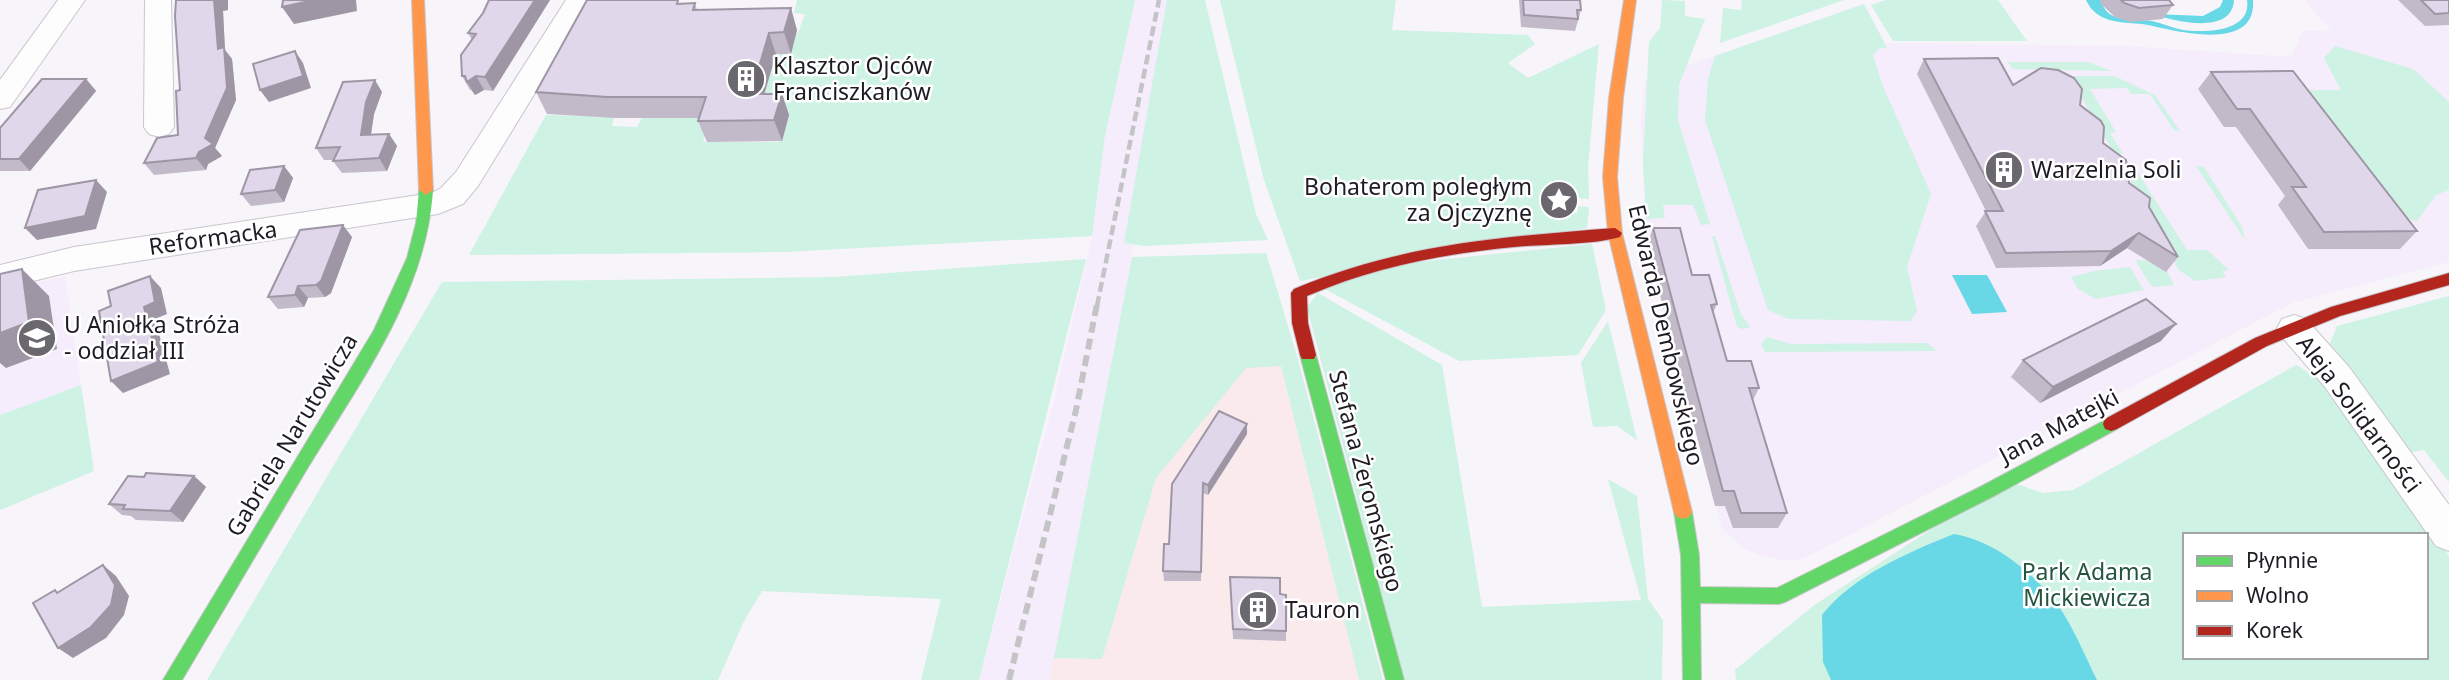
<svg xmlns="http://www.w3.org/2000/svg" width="2449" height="680" viewBox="0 0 2449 680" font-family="'Noto Sans',sans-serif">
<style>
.commercial{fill:#faeaec}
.built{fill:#f5edfc}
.green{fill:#cef2e3;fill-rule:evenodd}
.water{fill:#68d7e6}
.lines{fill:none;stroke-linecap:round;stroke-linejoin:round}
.street-casing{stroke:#c9c6cc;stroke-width:2}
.fast-casing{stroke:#c9c6cc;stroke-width:2}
.slow-casing{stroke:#c9c6cc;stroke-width:2}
.jam-casing{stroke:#c9c6cc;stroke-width:2}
.street{fill:#fefdfe;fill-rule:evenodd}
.fast{fill:#63d668;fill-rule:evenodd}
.slow{fill:#ff974d;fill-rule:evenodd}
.jam{fill:#b3261e;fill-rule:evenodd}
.rail-far1{stroke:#c4c3c5;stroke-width:4.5;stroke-dasharray:10 4.5;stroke-linecap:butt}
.rail{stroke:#c4c3c5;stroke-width:6;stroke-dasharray:11 6;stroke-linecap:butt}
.wall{fill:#c2b9c9}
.shaded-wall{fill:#9e96a4}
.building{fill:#e1d7ea;stroke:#9e96a4;stroke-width:2}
.labels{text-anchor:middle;stroke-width:5;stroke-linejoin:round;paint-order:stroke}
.poi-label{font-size:23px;fill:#1f1b23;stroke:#fff;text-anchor:start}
.street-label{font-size:23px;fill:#1f1b23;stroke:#fff}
.park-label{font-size:23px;fill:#255440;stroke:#fff}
</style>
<rect width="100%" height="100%" fill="#f7f4fa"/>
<!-- commercial -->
<path class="commercial" d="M 1281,366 L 1359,680 L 1050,680 L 1054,658 L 1102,659 L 1156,478 L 1246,367 Z"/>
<!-- built -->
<g class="built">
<path d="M 1135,0 L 1181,0 L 1050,680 L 979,680 L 1055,396 L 1092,237 L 1105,136 Z"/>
<path d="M 2304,0 L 2449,0 L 2449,262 L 2292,303 L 1809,556 L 1797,560 L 1781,560 L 1758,555 L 1745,549 L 1722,529 L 1646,242 L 1641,122 L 1645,80 L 1864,4 L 1886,43 L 2127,46 L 2291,57 L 2303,31 L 2331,30 Z"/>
<path d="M 65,276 L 81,385 L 0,415 L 0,291 Z"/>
</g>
<!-- green -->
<g class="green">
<path d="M 797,0 L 1135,0 L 1105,136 L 1092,236 L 783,252 L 469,255 L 546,115 L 614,117 L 612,126 L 637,127 L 642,118 L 711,118 L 703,142 L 779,142 L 788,113 L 756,113 L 773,54 L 791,53 L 791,34 L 798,33 L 805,14 L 794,13 ZM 871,85 L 869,99 L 830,101 L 826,98 L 832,87 Z"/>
<path d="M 1167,0 L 1205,0 L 1256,214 L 1268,240 L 1145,246 L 1124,243 Z"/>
<path d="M 1220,0 L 1396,0 L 1392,30 L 1528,35 L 1535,44 L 1508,63 L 1528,78 L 1599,44 L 1588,167 L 1589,199 L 1577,198 L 1577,192 L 1542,190 L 1544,210 L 1577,213 L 1578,206 L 1589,207 L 1587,228 L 1300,281 L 1264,180 Z"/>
<path d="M 1662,0 L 1685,1 L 1685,16 L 1705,19 L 1679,85 L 1678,120 L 1710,224 L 1701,225 L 1693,205 L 1663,205 L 1665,218 L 1646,219 L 1643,161 L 1649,42 L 1660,28 Z"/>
<path d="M 1742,0 L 1844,0 L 1720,43 L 1723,8 L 1741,10 Z"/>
<path d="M 1886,0 L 1998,0 L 2027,41 L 1893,41 L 1871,5 Z"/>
<path d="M 1864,4 L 1887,48 L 1880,48 L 1873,55 L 1882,84 L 1931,194 L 1907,267 L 1917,311 L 1910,321 L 1788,319 L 1768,310 L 1705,120 L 1708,79 L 1715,56 Z"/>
<path d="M 2335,46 L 2413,69 L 2449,102 L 2449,190 L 2436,195 L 2417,221 L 2392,216 L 2303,90 L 2341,90 L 2324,58 Z"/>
<path d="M 2008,62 L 2088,62 L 2112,71 L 2013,69 Z"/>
<path d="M 2069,76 L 2114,76 L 2155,95 L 2180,131 L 2174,130 L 2150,94 L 2131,94 L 2127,88 L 2090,89 L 2116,132 L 2110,133 L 2123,154 L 2114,153 Z"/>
<path d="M 2116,157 L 2124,157 L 2130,166 L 2134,167 L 2187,250 L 2207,250 L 2229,270 L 2222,271 L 2226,277 L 2195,281 L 2179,270 L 2172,258 L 2177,256 Z"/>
<path d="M 2196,166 L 2204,167 L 2242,227 L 2245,240 Z"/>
<path d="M 1712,236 L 1715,236 L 1740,312 L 1750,327 L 1742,329 L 1737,327 Z"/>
<path d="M 1592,244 L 1606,310 L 1578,355 L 1459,361 L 1325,289 L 1399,264 Z"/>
<path d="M 1266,253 L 1299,363 L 1383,680 L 1359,680 L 1281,366 L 1246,368 L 1156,478 L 1102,659 L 1054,658 L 1132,257 Z"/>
<path d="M 1086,259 L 979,680 L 921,680 L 941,599 L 762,591 L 744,621 L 718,680 L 207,680 L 442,282 L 834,277 Z"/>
<path d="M 2135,260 L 2162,261 L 2174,285 L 2152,287 Z"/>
<path d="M 2130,267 L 2144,290 L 2096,299 L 2078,289 L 2071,277 L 2094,271 Z"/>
<path d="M 1318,293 L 1442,365 L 1482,607 L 1641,600 L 1608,479 L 1637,496 L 1648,599 L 1663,620 L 1662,680 L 1404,680 L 1307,307 Z"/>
<path d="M 2449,296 L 2449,482 L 2424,450 L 2411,452 L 2330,343 L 2337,326 Z"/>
<path d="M 1608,321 L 1637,440 L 1617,426 L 1593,427 L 1581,363 Z"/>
<path d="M 1767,337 L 1791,344 L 1928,343 L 1936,351 L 1765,352 L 1761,344 Z"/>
<path d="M 2296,365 L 2325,382 L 2449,556 L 2449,680 L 1736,680 L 1735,670 L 1813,606 L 1949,518 L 2014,483 L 2043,493 L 2073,490 ZM 2185,535 L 2426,535 L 2426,657 L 2185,657 Z"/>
<path d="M 81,385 L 94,471 L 0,510 L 0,415 Z"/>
</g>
<!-- water -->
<g class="water">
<path d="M 2086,0 L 2101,0 C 2107,25 2134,18 2152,21 C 2162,23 2172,28 2183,30 C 2205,33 2252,32 2247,0 L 2253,0 C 2257,53 2176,31 2148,25 C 2125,21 2098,26 2086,0 Z"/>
<path d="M 2223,0 L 2234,0 C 2232,36 2174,21 2153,14 L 2203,16 L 2220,7 Z"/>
<path d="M 1952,275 L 1987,275 L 2007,312 L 1972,314 Z"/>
<path d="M 1954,534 C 1990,540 2025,566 2049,594 C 2069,616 2084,654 2097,680 L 1831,680 L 1823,662 L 1822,615 C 1854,575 1907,553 1954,534 Z"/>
</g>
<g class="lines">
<!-- street casing -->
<g class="street-casing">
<g id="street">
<path d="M 58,0 L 85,0 L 10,107 L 0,109 L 0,80 Z"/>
<path d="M 145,0 L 171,0 L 174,127 L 169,134 L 159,137 L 149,134 L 144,127 Z"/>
<path d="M 566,0 L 592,0 L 478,186 L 463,204 L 438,214 L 74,271 L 0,289 L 0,265 L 74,247 L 432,193 L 441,188 L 456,172 Z"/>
<path d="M 2294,315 L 2306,319 L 2349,367 L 2449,505 L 2449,551 L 2436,546 L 2325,387 L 2282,337 L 2277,328 L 2282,319 Z"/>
</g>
</g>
<!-- fast casing -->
<g class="fast-casing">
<g id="fast">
<path d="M 426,185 L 433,190 C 426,294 360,382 307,469 C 265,539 224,610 182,680 L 163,680 L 374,330 L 407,258 L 416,223 L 419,190 Z"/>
<path d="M 1308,349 L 1314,351 L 1316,355 L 1404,680 L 1386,680 L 1300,355 L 1302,351 Z"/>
<path d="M 2111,417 L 2117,419 L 2119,424 L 2117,429 L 1994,496 L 1785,602 L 1779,604 L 1700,603 L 1701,680 L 1683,680 L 1681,555 L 1674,512 L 1677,507 L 1683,505 L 1689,507 L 1692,512 L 1699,555 L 1700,587 L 1777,588 L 1982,486 Z"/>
</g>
</g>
<!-- slow casing -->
<g class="slow-casing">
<g id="slow">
<path d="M 412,0 L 424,0 L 433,190 L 426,195 L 419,190 Z"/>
<path d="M 1624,0 L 1636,0 L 1623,98 L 1617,177 L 1622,233 L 1692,512 L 1689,517 L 1683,519 L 1677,517 L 1674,512 L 1608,233 L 1603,177 L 1609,98 Z"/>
</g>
</g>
<!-- jam casing -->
<g class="jam-casing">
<g id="jam">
<path d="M 1615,228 L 1622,233 L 1620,237 C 1593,245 1544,244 1514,247 C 1442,254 1374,267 1307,296 L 1308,323 L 1316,355 L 1314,359 L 1302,359 L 1300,355 L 1292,323 L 1291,293 L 1294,289 C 1401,244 1501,237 1615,228 Z"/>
<path d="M 2449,273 L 2449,285 L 2340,316 L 2267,346 L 2117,429 L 2111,431 L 2105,429 L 2103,424 L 2105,419 L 2255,338 L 2331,307 Z"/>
</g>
</g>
<!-- street -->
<use href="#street" class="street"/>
<!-- fast -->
<use href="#fast" class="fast"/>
<!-- slow -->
<use href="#slow" class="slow"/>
<!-- jam -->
<use href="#jam" class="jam"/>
<!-- rail-far1 -->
<path class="rail-far1" d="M 1097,306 L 1159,0"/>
<!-- rail -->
<path class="rail" d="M 1009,680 L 1076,410 L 1097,304"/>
</g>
<!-- wall -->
<g class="wall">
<path d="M 489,0 L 550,0 L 493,91 L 484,90 L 475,95 L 471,90 L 470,90 L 462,76 L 472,40 L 468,33 L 483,13 Z"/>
<path d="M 1519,0 L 1580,0 L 1581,10 L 1575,31 L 1521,27 Z"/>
<path d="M 2101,0 L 2169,0 L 2173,5 L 2163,19 L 2130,22 L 2115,17 L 2100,3 Z"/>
<path d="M 2398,0 L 2449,0 L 2449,25 L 2425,26 Z"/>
<path d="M 682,3 L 695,3 L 697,10 L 797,30 L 791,54 L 776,54 L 764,94 L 782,94 L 789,115 L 782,141 L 707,142 L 698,121 L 699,118 L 617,118 L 547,114 L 536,92 Z"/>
<path d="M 228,10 L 223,11 L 225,50 L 232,59 L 236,100 L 215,148 L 222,156 L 208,164 L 206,170 L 154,175 L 144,163 L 178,135 L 180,90 L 175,16 Z"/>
<path d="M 1924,59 L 2080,105 L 2129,183 L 2149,207 L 2178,257 L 2166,272 L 2127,248 L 2100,266 L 1996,268 L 1976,226 L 1986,211 L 1917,74 Z"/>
<path d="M 2211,72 L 2417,231 L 2400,249 L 2308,249 L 2278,205 L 2285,196 L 2236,127 L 2224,127 L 2198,89 Z"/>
<path d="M 86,79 L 96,91 L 30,171 L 0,171 L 0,128 Z"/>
<path d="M 382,92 L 374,114 L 371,135 L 389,134 L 397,146 L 387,171 L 342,173 L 333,161 L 334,160 L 324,160 L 316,148 Z"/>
<path d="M 284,166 L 293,178 L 284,202 L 251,206 L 241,194 Z"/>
<path d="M 1653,228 L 1717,304 L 1713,313 L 1727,361 L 1759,388 L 1753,400 L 1787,513 L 1778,528 L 1733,528 L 1725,506 L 1715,506 L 1647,245 Z"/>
<path d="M 352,237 L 331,293 L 325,297 L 308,298 L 304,307 L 278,309 L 268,297 Z"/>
<path d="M 2161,341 L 2040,403 L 2011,377 L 2023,360 Z"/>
<path d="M 1247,424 L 1247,434 L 1208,495 L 1203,493 L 1201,581 L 1164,581 L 1163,571 L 1169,544 L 1172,484 Z"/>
<path d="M 194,476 L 206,487 L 183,522 L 136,520 L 131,516 L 122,515 L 109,504 L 144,477 Z"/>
<path d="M 1230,577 L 1286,631 L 1286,641 L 1233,639 Z"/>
</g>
<!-- shaded-wall -->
<g class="shaded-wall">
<path d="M 214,0 L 228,0 L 228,10 L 223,11 L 225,50 L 232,59 L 236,100 L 215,148 L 222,156 L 208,164 L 206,170 L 196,158 L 205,138 L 218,49 Z"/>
<path d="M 314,0 L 356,0 L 357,11 L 294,24 L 282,7 Z"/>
<path d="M 535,0 L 550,0 L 493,91 L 485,77 Z"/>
<path d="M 791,8 L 797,30 L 791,54 L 784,32 Z"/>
<path d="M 769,33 L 776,54 L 758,116 L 751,94 Z"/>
<path d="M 295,51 L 303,63 L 311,88 L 269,102 L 260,90 Z"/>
<path d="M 476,76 L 484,90 L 475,95 L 467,82 Z"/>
<path d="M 86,79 L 96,91 L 30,171 L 19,159 Z"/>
<path d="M 375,80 L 382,92 L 374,114 L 369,147 L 361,135 L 366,102 Z"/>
<path d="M 782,94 L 789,115 L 782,141 L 774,120 Z"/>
<path d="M 389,134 L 397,146 L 387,171 L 379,158 Z"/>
<path d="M 284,166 L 293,178 L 284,202 L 275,190 Z"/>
<path d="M 96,180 L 107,192 L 96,229 L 37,240 L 25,228 Z"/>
<path d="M 343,225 L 352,237 L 331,293 L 325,297 L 316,285 Z"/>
<path d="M 2139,233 L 2127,248 L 2100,266 L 2111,251 Z"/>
<path d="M 22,269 L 49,296 L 57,349 L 6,368 L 0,363 L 0,333 Z"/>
<path d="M 150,276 L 161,288 L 167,314 L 155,319 L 170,374 L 123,393 L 111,381 L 144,307 Z"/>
<path d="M 298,286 L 308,298 L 304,307 L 295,295 Z"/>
<path d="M 2176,324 L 2161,341 L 2040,403 L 2053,387 Z"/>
<path d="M 1247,424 L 1247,434 L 1208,495 L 1208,485 Z"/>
<path d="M 194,476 L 206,487 L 183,522 L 170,511 Z"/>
<path d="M 103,565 L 116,576 L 129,596 L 124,615 L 106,638 L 73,658 L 58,648 Z"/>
</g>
<!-- building -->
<g class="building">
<path d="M 176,0 L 214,0 L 218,49 L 224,47 L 227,88 L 205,138 L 213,144 L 199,152 L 196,158 L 144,163 L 157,138 L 178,135 L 176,91 L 180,90 L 175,16 Z"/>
<path d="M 283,0 L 314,0 L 282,7 Z"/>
<path d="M 489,0 L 535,0 L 485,77 L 476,76 L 467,82 L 465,76 L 462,76 L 461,55 L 476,34 L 468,33 L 483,13 Z"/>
<path d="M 587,0 L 678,0 L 677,4 L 695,3 L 693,10 L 791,8 L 784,32 L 769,33 L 751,94 L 782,94 L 774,120 L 698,121 L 706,97 L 607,97 L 536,92 Z"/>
<path d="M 1523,0 L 1580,0 L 1581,10 L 1577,10 L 1578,19 L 1524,15 Z"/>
<path d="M 2121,0 L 2169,0 L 2173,5 L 2139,8 L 2124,3 Z"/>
<path d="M 2421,0 L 2449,0 L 2449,13 L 2435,14 Z"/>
<path d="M 295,51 L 303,76 L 260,90 L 253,64 Z"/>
<path d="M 1998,58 L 2013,85 L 2041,68 L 2058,70 L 2074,78 L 2082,89 L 2080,105 L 2101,121 L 2104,127 L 2103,143 L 2126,160 L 2129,183 L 2150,198 L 2149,207 L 2178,257 L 2139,233 L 2111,251 L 2006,253 L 1985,211 L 2003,211 L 1924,59 Z"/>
<path d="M 2293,71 L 2417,231 L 2324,232 L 2292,187 L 2306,187 L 2250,109 L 2237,109 L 2211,72 Z"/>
<path d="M 42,79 L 86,79 L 19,159 L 0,159 L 0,128 Z"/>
<path d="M 375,80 L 366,102 L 361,135 L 389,134 L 379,158 L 333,161 L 340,147 L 316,148 L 343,82 Z"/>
<path d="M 284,166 L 275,190 L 241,194 L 250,170 Z"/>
<path d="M 96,180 L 85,216 L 25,228 L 38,190 Z"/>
<path d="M 343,225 L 321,281 L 316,285 L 298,286 L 295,295 L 268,297 L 300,230 Z"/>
<path d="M 1653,228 L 1680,228 L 1692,275 L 1709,275 L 1717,304 L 1711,305 L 1727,361 L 1751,361 L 1759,388 L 1749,388 L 1787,513 L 1741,513 L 1734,491 L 1723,491 Z"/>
<path d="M 22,269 L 29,322 L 0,333 L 0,274 Z"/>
<path d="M 150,276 L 155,302 L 144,307 L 158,362 L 111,381 L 99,311 L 111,306 L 108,291 Z"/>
<path d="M 2146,299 L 2176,324 L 2053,387 L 2023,360 Z"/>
<path d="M 1219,411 L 1247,424 L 1208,485 L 1203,483 L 1201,572 L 1163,571 L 1164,544 L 1169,544 L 1172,484 Z"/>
<path d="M 146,473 L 194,476 L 170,511 L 123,509 L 125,505 L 109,504 L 128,476 L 144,477 Z"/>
<path d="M 103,565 L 115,585 L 111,605 L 91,627 L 58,648 L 33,603 L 55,590 L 57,593 Z"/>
<path d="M 1230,577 L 1280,578 L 1280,594 L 1286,595 L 1286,631 L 1233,629 Z"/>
</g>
<!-- icons -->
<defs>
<g id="building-disc" transform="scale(2.0125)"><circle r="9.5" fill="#6b676e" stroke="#fff"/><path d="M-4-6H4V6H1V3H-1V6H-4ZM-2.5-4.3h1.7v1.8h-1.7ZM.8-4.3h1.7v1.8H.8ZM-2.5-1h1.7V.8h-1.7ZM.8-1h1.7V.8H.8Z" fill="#fff"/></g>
<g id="sight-disc" transform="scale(2.0125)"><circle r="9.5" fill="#6b676e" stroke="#fff"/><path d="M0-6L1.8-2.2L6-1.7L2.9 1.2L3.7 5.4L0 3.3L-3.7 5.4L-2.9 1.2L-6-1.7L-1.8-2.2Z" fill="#fff"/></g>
<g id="school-disc" transform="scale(2.0125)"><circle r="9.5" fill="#6b676e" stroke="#fff"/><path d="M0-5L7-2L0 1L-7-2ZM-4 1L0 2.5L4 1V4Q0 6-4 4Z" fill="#fff"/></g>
</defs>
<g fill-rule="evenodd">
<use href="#building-disc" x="746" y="79"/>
<use href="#building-disc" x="2004" y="170"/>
<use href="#sight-disc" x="1559" y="200"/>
<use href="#school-disc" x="37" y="338"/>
<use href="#building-disc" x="1258" y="610"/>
</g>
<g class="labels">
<!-- poi labels -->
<g class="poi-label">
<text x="773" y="74">Klasztor Ojców<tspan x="773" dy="26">Franciszkanów</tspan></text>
<text x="2031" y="178">Warzelnia Soli</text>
<text x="1532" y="195" text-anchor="end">Bohaterom poległym<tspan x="1532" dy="26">za Ojczyznę</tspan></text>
<text x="64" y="333">U Aniołka Stróża<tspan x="64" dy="26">- oddział III</tspan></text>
<text x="1285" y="618">Tauron</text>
</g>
<!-- street labels -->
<g class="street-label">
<text transform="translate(213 238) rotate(-8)" y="8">Reformacka</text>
<text transform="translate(1666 335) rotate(77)" y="8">Edwarda Dembowskiego</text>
<text transform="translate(2359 414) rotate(53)" y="8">Aleja Solidarności</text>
<text transform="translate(2059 426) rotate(-28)" y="8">Jana Matejki</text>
<text transform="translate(292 435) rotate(-59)" y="8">Gabriela Narutowicza</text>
<text transform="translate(1366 481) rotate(75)" y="8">Stefana Żeromskiego</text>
</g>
<!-- park labels -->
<g class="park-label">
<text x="2087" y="580">Park Adama<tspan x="2087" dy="26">Mickiewicza</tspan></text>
</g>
</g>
<!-- legend -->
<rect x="2183" y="533" width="245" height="126" fill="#ffffff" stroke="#a5a4a7" stroke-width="2"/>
<rect x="2197" y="556" width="35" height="10" fill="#63d668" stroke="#a5a4a7" stroke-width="2"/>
<text x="2246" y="568" font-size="21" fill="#1f1b23">Płynnie</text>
<rect x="2197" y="591" width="35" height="10" fill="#ff974d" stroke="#a5a4a7" stroke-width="2"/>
<text x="2246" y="603" font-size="21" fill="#1f1b23">Wolno</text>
<rect x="2197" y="626" width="35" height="10" fill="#b3261e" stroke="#a5a4a7" stroke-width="2"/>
<text x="2246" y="638" font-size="21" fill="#1f1b23">Korek</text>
</svg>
